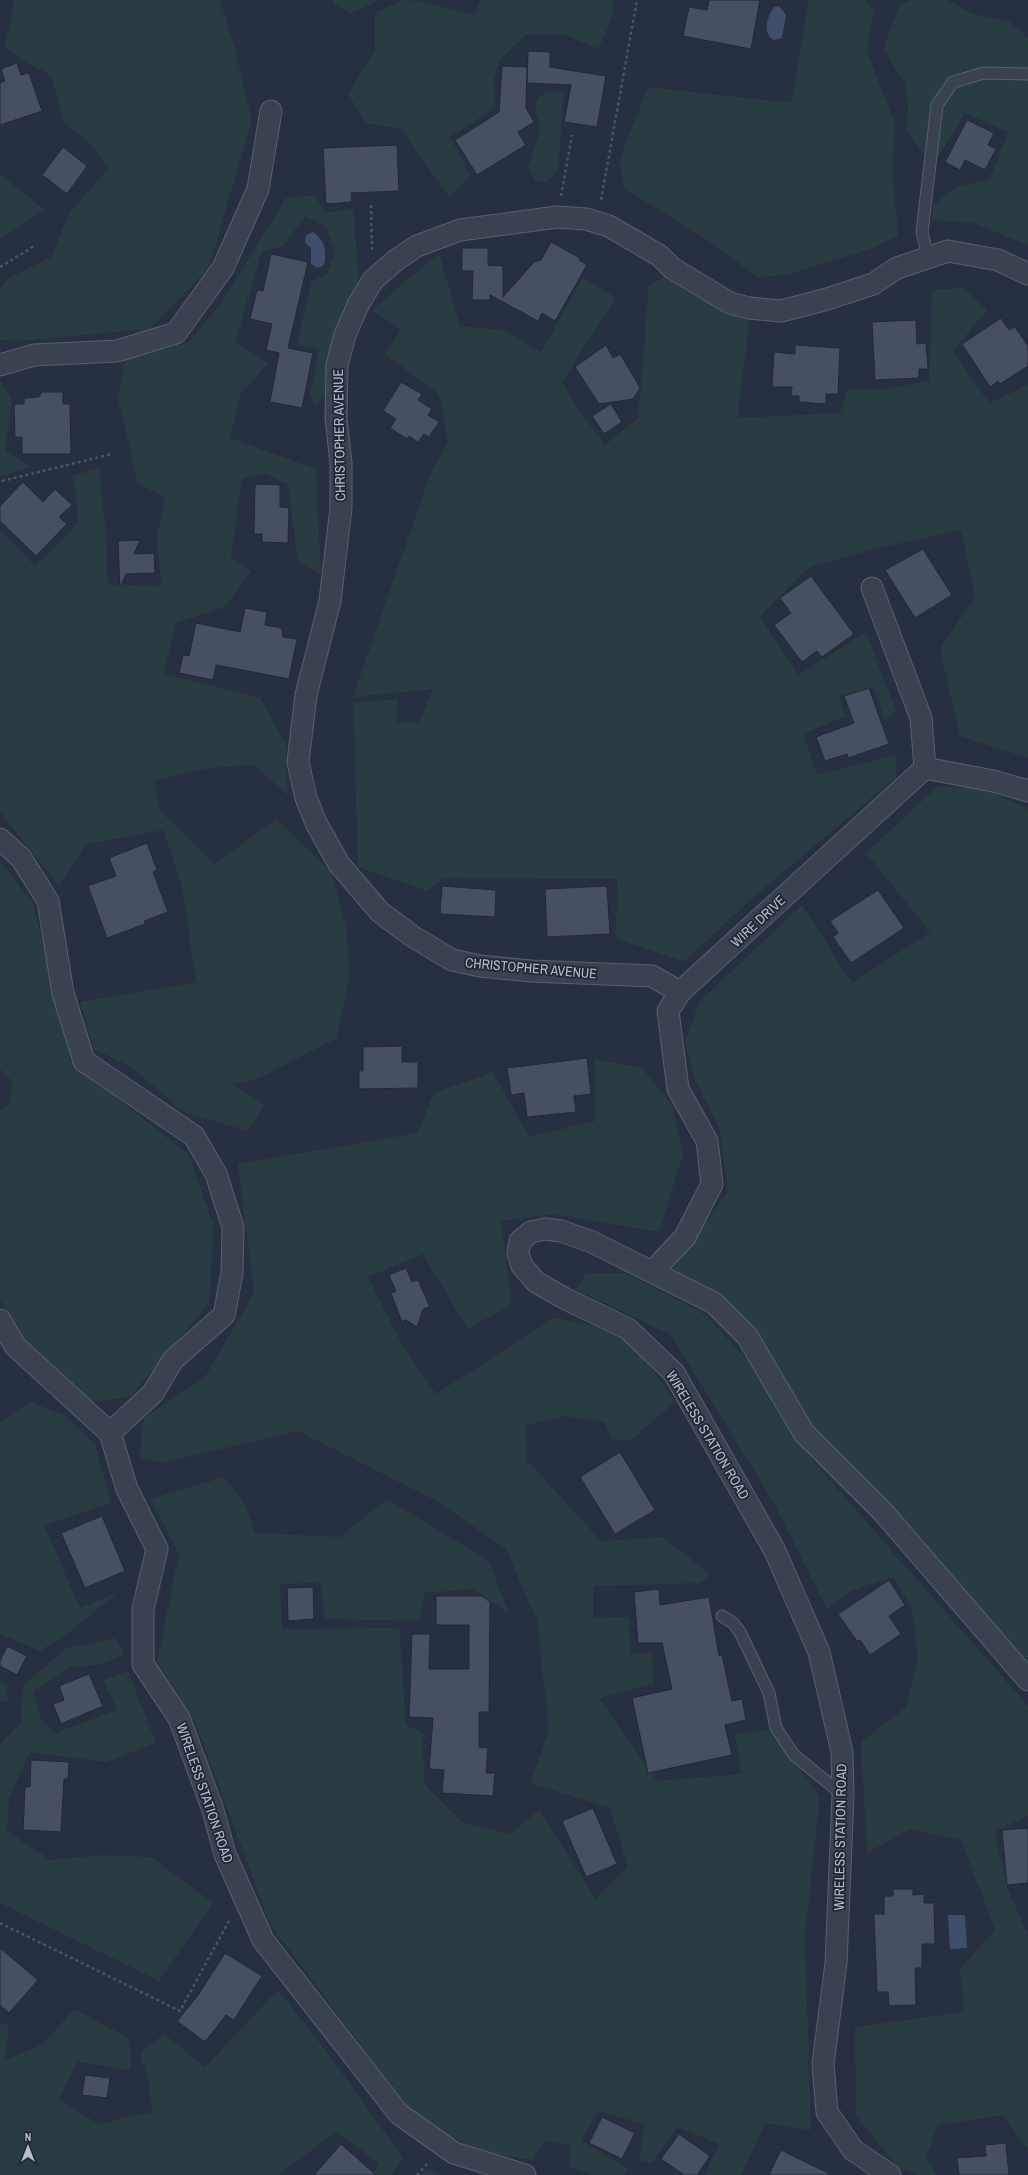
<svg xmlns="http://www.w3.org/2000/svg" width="1028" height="2175" viewBox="0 0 1028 2175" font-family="'Archivo Narrow',sans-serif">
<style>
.green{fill:#293c41}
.water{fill:#3f4e6a}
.building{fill:#465061;stroke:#212937}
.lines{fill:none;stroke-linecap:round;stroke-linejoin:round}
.service-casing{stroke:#58606d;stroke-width:13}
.minor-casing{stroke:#58606d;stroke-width:23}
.path{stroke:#47595d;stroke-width:2.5;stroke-dasharray:3 3;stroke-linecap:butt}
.service{stroke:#3b424f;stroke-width:11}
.minor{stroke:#3b424f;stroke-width:21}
.labels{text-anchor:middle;stroke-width:3.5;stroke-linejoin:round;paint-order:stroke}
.street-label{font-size:14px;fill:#b7bdca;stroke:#1f2735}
</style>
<rect width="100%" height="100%" fill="#273040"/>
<!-- green -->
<g class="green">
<path d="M 15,0 L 220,0 L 235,49 L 252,119 L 209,268 L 149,329 L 20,341 L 0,340 L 0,288 L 9,278 L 51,257 L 69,213 L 109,168 L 88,142 L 64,122 L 51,76 L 4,48 Z"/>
<path d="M 333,0 L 380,0 L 351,13 L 333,3 Z"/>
<path d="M 402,0 C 426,0 451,10 474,15 L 481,0 L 614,0 L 612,19 L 598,49 L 563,34 L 526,35 L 500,60 L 494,81 L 495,108 L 450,137 L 471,176 L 449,197 L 401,129 L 366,123 L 348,94 L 375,51 L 375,13 Z"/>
<path d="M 809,0 L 865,0 L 874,10 L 867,52 L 895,123 L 893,174 L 898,236 L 870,249 L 790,274 L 758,277 L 701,236 L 624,188 L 619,160 L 648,87 L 791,103 Z"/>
<path d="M 912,0 L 947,0 L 971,13 L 1010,22 L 1028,38 L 1028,245 L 973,223 L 932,220 L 933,205 L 956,187 L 990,179 L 1008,132 L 965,113 L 923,181 L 927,159 L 906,129 L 908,107 L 905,83 L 883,49 L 899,6 Z"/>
<path d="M 564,91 L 558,169 L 546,183 L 535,180 L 528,167 L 538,137 L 539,122 L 535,111 L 537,98 L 547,92 Z"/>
<path d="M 0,174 L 45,210 L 0,239 Z"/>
<path d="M 315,195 L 325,213 L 353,209 L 359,277 L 326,394 L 315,407 L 310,393 L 319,349 L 297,345 L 311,282 L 327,274 L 335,251 L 326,227 L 305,216 L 283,246 L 262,251 L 235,343 L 269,363 L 241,393 L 230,438 L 316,469 L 321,574 L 298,561 L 288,484 L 266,473 L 242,478 L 231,557 L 251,571 L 225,607 L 176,623 L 164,674 L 260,698 L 286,745 L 288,795 L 253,765 L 208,768 L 154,781 L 161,812 L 215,864 L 276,819 L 331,872 L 346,925 L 350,976 L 336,1039 L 259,1078 L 233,1084 L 264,1105 L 248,1131 L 186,1113 L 129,1066 L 94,1049 L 80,1002 L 196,982 L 183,892 L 164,830 L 86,844 L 59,886 L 0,812 L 0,530 L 35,566 L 77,524 L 76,494 L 72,476 L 99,468 L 105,523 L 108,585 L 161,586 L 157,536 L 165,497 L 138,484 L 118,399 L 125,360 L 189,342 L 220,305 L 286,198 Z"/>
<path d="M 439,253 L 460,326 L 503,330 L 541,352 L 583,277 L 616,298 L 562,382 L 578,409 L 605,445 L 638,418 L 649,285 L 664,277 L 749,320 L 738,418 L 840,413 L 847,390 L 888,389 L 929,380 L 932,290 L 963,288 L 987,310 L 953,351 L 989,403 L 1028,385 L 1028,758 L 960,736 L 940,649 L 975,597 L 961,530 L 875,549 L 810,567 L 760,616 L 798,675 L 866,632 L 896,711 L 885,720 L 873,687 L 839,696 L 846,716 L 803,734 L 817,775 L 897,755 L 896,777 L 749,901 L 684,962 L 616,938 L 617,879 L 443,878 L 427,891 L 358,867 L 353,703 L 398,699 L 397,722 L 419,722 L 433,689 L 353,697 L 430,475 L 448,442 L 439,394 L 385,354 L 401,330 L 372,310 Z"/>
<path d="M 0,381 L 12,399 L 5,451 L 32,467 L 0,476 Z"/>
<path d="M 938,786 L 984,789 L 1028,809 L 1028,1664 L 807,1418 L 757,1332 L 671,1272 L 728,1191 L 719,1128 L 696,1082 L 685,1042 L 699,1002 L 802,905 L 852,983 L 930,932 L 866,853 Z"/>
<path d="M 0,861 L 33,903 L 71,1062 L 189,1155 L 214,1226 L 209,1303 L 130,1397 L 93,1402 L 20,1335 L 0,1300 L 0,1111 L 9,1104 L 13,1082 L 0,1069 Z"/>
<path d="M 594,1059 L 642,1068 L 672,1105 L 683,1154 L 659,1232 L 554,1214 L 501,1221 L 512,1304 L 468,1329 L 423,1254 L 368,1277 L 402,1344 L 436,1394 L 554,1318 L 595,1326 L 638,1348 L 675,1402 L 631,1440 L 612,1441 L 605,1422 L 565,1416 L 526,1425 L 527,1460 L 601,1541 L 662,1537 L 710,1574 L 700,1583 L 593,1586 L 593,1618 L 629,1617 L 631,1653 L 652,1653 L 654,1684 L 599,1698 L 657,1781 L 741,1774 L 735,1734 L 767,1730 L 820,1796 L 805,1934 L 811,2130 L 765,2123 L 741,2175 L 705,2175 L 719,2144 L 677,2127 L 652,2163 L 639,2160 L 644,2124 L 598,2111 L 581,2140 L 628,2169 L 624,2175 L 592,2175 L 569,2166 L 571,2146 L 545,2141 L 533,2160 L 482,2152 L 418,2120 L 371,2059 L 270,1924 L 195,1722 L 157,1661 L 179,1554 L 150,1499 L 224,1477 L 245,1505 L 255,1533 L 340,1537 L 387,1499 L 489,1561 L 509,1614 L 473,1589 L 424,1593 L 420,1621 L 325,1619 L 320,1582 L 280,1585 L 282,1629 L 399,1628 L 406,1725 L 423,1733 L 424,1784 L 464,1823 L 510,1834 L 539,1810 L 596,1899 L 628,1867 L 610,1808 L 530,1783 L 549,1731 L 537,1621 L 506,1549 L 435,1500 L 298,1431 L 161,1463 L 139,1457 L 144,1418 L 205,1377 L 254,1293 L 238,1164 L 417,1133 L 434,1093 L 493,1072 L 529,1137 L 595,1121 Z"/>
<path d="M 586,1273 L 625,1273 L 706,1315 L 747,1360 L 807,1454 L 1028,1706 L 1028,1816 L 995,1832 L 1008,1889 L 1028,1935 L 1028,2150 L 1003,2115 L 938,2125 L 926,2158 L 938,2175 L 918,2175 L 898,2167 L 856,2116 L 855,2027 L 964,2012 L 960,1969 L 995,1930 L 961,1840 L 910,1829 L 867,1853 L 861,1742 L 906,1707 L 918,1657 L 912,1609 L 893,1577 L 853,1590 L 827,1609 L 774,1503 L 671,1335 L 577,1290 Z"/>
<path d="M 30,1402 L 64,1415 L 95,1444 L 111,1503 L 44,1525 L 80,1608 L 119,1592 L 68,1633 L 40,1651 L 0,1634 L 0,1423 Z"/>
<path d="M 115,1638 L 125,1654 L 103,1664 L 68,1668 L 33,1692 L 42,1721 L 55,1733 L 117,1710 L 103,1680 L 128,1671 L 156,1743 L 106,1762 L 30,1752 L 9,1798 L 7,1831 L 50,1860 L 101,1855 L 151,1857 L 213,1903 L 159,1981 L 0,1903 L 0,1744 L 21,1723 L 23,1686 L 65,1649 Z"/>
<path d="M 0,1682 L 7,1684 L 8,1702 L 0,1700 Z"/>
<path d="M 278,1990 L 327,2052 L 403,2158 L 391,2175 L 373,2175 L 379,2163 L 336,2132 L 278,2175 L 0,2175 L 0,2023 L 9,2024 L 5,2060 L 43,2044 L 74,2009 L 129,2038 L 131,2070 L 77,2062 L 59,2099 L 100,2125 L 130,2116 L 153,2112 L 148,2080 L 140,2053 L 164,2034 L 205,2067 Z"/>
<path d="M 425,2169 L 443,2175 L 420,2175 Z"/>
</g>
<!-- water -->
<g class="water">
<path d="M 779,6 L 786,15 L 782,38 L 774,40 C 762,34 767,16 774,7 Z"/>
<path d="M 313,232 C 325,241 327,250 324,265 L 318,268 L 311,264 L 311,248 L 305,242 L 306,235 Z"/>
<path d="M 948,1915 L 965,1915 L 967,1948 L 950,1949 Z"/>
</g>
<!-- building -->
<g class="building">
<path d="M 709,0 L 760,0 L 751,49 L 683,36 L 689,7 L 707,10 Z"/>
<path d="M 528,51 L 550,52 L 550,67 L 606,76 L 597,127 L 564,122 L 571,85 L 527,83 Z"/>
<path d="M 17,63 L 21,75 L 29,73 L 42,111 L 0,125 L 0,83 L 5,81 L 1,69 Z"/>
<path d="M 502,66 L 527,67 L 526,108 L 534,122 L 518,132 L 526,145 L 477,175 L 455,140 L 499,112 Z"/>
<path d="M 967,120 L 994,133 L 988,145 L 996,149 L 985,170 L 965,160 L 960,170 L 945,162 Z"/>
<path d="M 397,145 L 399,191 L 351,193 L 352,202 L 326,204 L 323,148 Z"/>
<path d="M 63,147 L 87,166 L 67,194 L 42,175 Z"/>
<path d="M 551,242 L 580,258 L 579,260 L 587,265 L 555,321 L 542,313 L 538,321 L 490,295 L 490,300 L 472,300 L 473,271 L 462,271 L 462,248 L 488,248 L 488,265 L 503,266 L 503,297 L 534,262 L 541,260 Z"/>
<path d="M 271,254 L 308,262 L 288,348 L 313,353 L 302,408 L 270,402 L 279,353 L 266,350 L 272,324 L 250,319 L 257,290 L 263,291 Z"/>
<path d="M 1001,318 L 1009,330 L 1015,327 L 1028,346 L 1028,366 L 1000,384 L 998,381 L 990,387 L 962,344 Z"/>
<path d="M 916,320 L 917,344 L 926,343 L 928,369 L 919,369 L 919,378 L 875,380 L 872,322 Z"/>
<path d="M 606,345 L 613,358 L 620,354 L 637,382 L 640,388 L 633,399 L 599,404 L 575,367 Z"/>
<path d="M 795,345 L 840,348 L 838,394 L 826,394 L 826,404 L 799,402 L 799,396 L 791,396 L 792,387 L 772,387 L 774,352 L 795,354 Z"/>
<path d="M 401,382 L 422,394 L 418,400 L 432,409 L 428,415 L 439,422 L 429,437 L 424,434 L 418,442 L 409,436 L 407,439 L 390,428 L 396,419 L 383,411 Z"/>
<path d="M 42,392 L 63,392 L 63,404 L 70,404 L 71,454 L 22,454 L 22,437 L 15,437 L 14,404 L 24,404 L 24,398 L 39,397 Z"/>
<path d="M 611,404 L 622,422 L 604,434 L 592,416 Z"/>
<path d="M 23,482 L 43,502 L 55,489 L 72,505 L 59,517 L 67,524 L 36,556 L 0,521 L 0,506 Z"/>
<path d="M 255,484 L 280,485 L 280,507 L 289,508 L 288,543 L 262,542 L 262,534 L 254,534 Z"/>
<path d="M 140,540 L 134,554 L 154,553 L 155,573 L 126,574 L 120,588 L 118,541 Z"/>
<path d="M 923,549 L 952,595 L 915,618 L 885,570 Z"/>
<path d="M 811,576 L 854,634 L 822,657 L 817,651 L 802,662 L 774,625 L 791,613 L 780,598 Z"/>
<path d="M 245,608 L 267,612 L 265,625 L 282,628 L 283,637 L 297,639 L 289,679 L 216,665 L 213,680 L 179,673 L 183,655 L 189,656 L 196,623 L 240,632 Z"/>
<path d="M 869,688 L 889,744 L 848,758 L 847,754 L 825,761 L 816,737 L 854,723 L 844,696 Z"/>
<path d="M 147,843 L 157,870 L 153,872 L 168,912 L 144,921 L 145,924 L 107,938 L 88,886 L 116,876 L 109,858 Z"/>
<path d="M 442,886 L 496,890 L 495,917 L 440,914 Z"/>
<path d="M 607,886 L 610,934 L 547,937 L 545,889 Z"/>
<path d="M 878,890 L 904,928 L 851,963 L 833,937 L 838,933 L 830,921 Z"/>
<path d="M 402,1046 L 402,1062 L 418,1062 L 418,1088 L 359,1089 L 359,1071 L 363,1071 L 363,1047 Z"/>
<path d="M 587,1058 L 591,1094 L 574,1096 L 576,1112 L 527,1117 L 524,1093 L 511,1095 L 507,1068 Z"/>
<path d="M 406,1268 L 412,1282 L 418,1280 L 430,1307 L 423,1309 L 417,1327 L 406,1320 L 402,1322 L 391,1293 L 396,1291 L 389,1275 Z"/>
<path d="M 620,1452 L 655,1510 L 615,1534 L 580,1477 Z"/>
<path d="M 102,1516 L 125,1571 L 85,1588 L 61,1533 Z"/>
<path d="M 889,1580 L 905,1605 L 889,1616 L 901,1634 L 870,1655 L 860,1640 L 857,1641 L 838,1614 Z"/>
<path d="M 313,1587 L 314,1619 L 288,1621 L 287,1588 Z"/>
<path d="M 659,1589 L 660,1605 L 709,1597 L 719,1656 L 722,1655 L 732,1701 L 742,1699 L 746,1720 L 725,1725 L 732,1755 L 648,1773 L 632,1698 L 672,1689 L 662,1643 L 638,1643 L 634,1592 Z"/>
<path d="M 436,1596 L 482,1596 L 490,1602 L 489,1712 L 479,1712 L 479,1747 L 488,1748 L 486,1773 L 495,1773 L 493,1796 L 442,1793 L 444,1770 L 429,1769 L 433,1718 L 409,1717 L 412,1634 L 430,1634 L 429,1669 L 469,1669 L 469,1625 L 436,1625 Z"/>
<path d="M 7,1646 L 27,1656 L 17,1675 L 0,1666 L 0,1661 Z"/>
<path d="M 89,1674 L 103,1706 L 61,1724 L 53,1704 L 64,1700 L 59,1686 Z"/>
<path d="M 31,1760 L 69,1762 L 68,1779 L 64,1779 L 61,1832 L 23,1830 L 25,1787 L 30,1787 Z"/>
<path d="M 593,1808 L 617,1864 L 586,1877 L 562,1821 Z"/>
<path d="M 1028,1828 L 1028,1883 L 1007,1885 L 1002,1830 Z"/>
<path d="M 893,1889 L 913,1889 L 913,1895 L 924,1894 L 924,1903 L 934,1903 L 935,1944 L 922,1944 L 922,1968 L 915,1968 L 916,2005 L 889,2006 L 888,1992 L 877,1992 L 874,1914 L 884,1914 L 884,1896 L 893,1896 Z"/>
<path d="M 0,1948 L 38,1980 L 9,2013 L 0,2005 Z"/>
<path d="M 225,1953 L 262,1976 L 234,2020 L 226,2015 L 205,2042 L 177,2021 L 199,1994 Z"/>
<path d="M 85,2075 L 110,2078 L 107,2098 L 82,2095 Z"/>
<path d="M 602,2117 L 635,2133 L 622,2159 L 589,2143 Z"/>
<path d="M 679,2134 L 710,2156 L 697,2175 L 684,2175 L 661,2159 Z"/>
<path d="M 1006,2143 L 1009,2175 L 959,2175 L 957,2158 L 986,2156 L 985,2145 Z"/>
<path d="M 341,2144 L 376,2175 L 314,2175 Z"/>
<path d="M 781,2150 L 832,2175 L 769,2175 Z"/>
</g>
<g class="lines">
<!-- service casing -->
<g class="service-casing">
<g id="service">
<path d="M 928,258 L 922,232 L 937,105 L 953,82 L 984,73 L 1028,74"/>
<path d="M 722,1616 L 733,1623 L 740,1632 L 769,1693 L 776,1728 L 794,1755 L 843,1795"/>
</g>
</g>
<!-- minor casing -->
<g class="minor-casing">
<g id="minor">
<path d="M 0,365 L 34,355 L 117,351 L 176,333 L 223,268 L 258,189 L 271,111"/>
<path d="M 925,768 L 993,781 L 1028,791"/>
<path d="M 0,839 L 21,858 L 48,901 L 63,993 L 84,1061 L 194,1136 L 216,1174 L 233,1227 L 232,1273 L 224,1315 L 173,1360 L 153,1393 L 110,1433"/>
<path d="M 680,992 L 652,976 L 531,971 L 480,966 L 452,960 L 412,936 L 380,912 L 339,864 L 316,823 L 306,798 L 298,762 L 306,695 L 330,601 L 341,508 L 341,463 L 336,418 L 337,365 L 345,335 L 358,305 L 373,280 L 396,260 L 417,246 L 460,230 L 557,217 L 586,219 L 609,226 L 660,256 L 672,268 L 730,303 L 749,308 L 781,311 L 824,300 L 873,284 L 897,268 L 948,251 L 998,260 L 1028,274"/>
<path d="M 653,1271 L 685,1237 L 712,1184 L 707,1141 L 678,1089 L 668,1011 L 680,992 L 925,768 L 921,718 L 872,588"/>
<path d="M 0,1320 L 15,1346 L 110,1433 L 127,1489 L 157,1549 L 143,1609 L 143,1664 L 179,1718 L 212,1807 L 225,1854 L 263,1940 L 399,2114 L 454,2153 L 525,2175"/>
<path d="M 890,2175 L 853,2150 L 827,2112 L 823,2064 L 836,1963 L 843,1796 L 842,1752 L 819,1652 L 775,1551 L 674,1373 L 628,1329 L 564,1298 L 536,1282 L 522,1266 L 518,1253 L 520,1241 L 531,1232 L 545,1229 L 561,1231 L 592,1242 L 714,1303 L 747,1336 L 804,1433 L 883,1512 L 1028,1680"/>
</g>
</g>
<!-- path -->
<g class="path">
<path d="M 561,196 L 572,135"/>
<path d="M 601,200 L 637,0"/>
<path d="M 371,205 L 372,251"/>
<path d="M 0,267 L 36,245"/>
<path d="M 2,481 L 112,454"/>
<path d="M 0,1923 L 180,2011 L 230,1919"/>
<path d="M 417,2175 L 429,2162"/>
</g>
<!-- service -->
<use href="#service" class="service"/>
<!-- minor -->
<use href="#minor" class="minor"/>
</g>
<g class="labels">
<!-- street labels -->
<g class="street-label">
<text transform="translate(339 435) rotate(-91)" y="5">CHRISTOPHER AVENUE</text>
<text transform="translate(758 921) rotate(-43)" y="5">WIRE DRIVE</text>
<text transform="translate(531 968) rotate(5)" y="5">CHRISTOPHER AVENUE</text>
<text transform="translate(708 1435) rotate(59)" y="5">WIRELESS STATION ROAD</text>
<text transform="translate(205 1793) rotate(71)" y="5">WIRELESS STATION ROAD</text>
<text transform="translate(840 1837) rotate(-89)" y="5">WIRELESS STATION ROAD</text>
</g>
</g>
<!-- north arrow -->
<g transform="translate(28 2147)" stroke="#1f2735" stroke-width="3" paint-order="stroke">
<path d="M0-3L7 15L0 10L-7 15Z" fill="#b7bdca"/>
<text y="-6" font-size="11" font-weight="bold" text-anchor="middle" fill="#b7bdca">N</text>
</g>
</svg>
